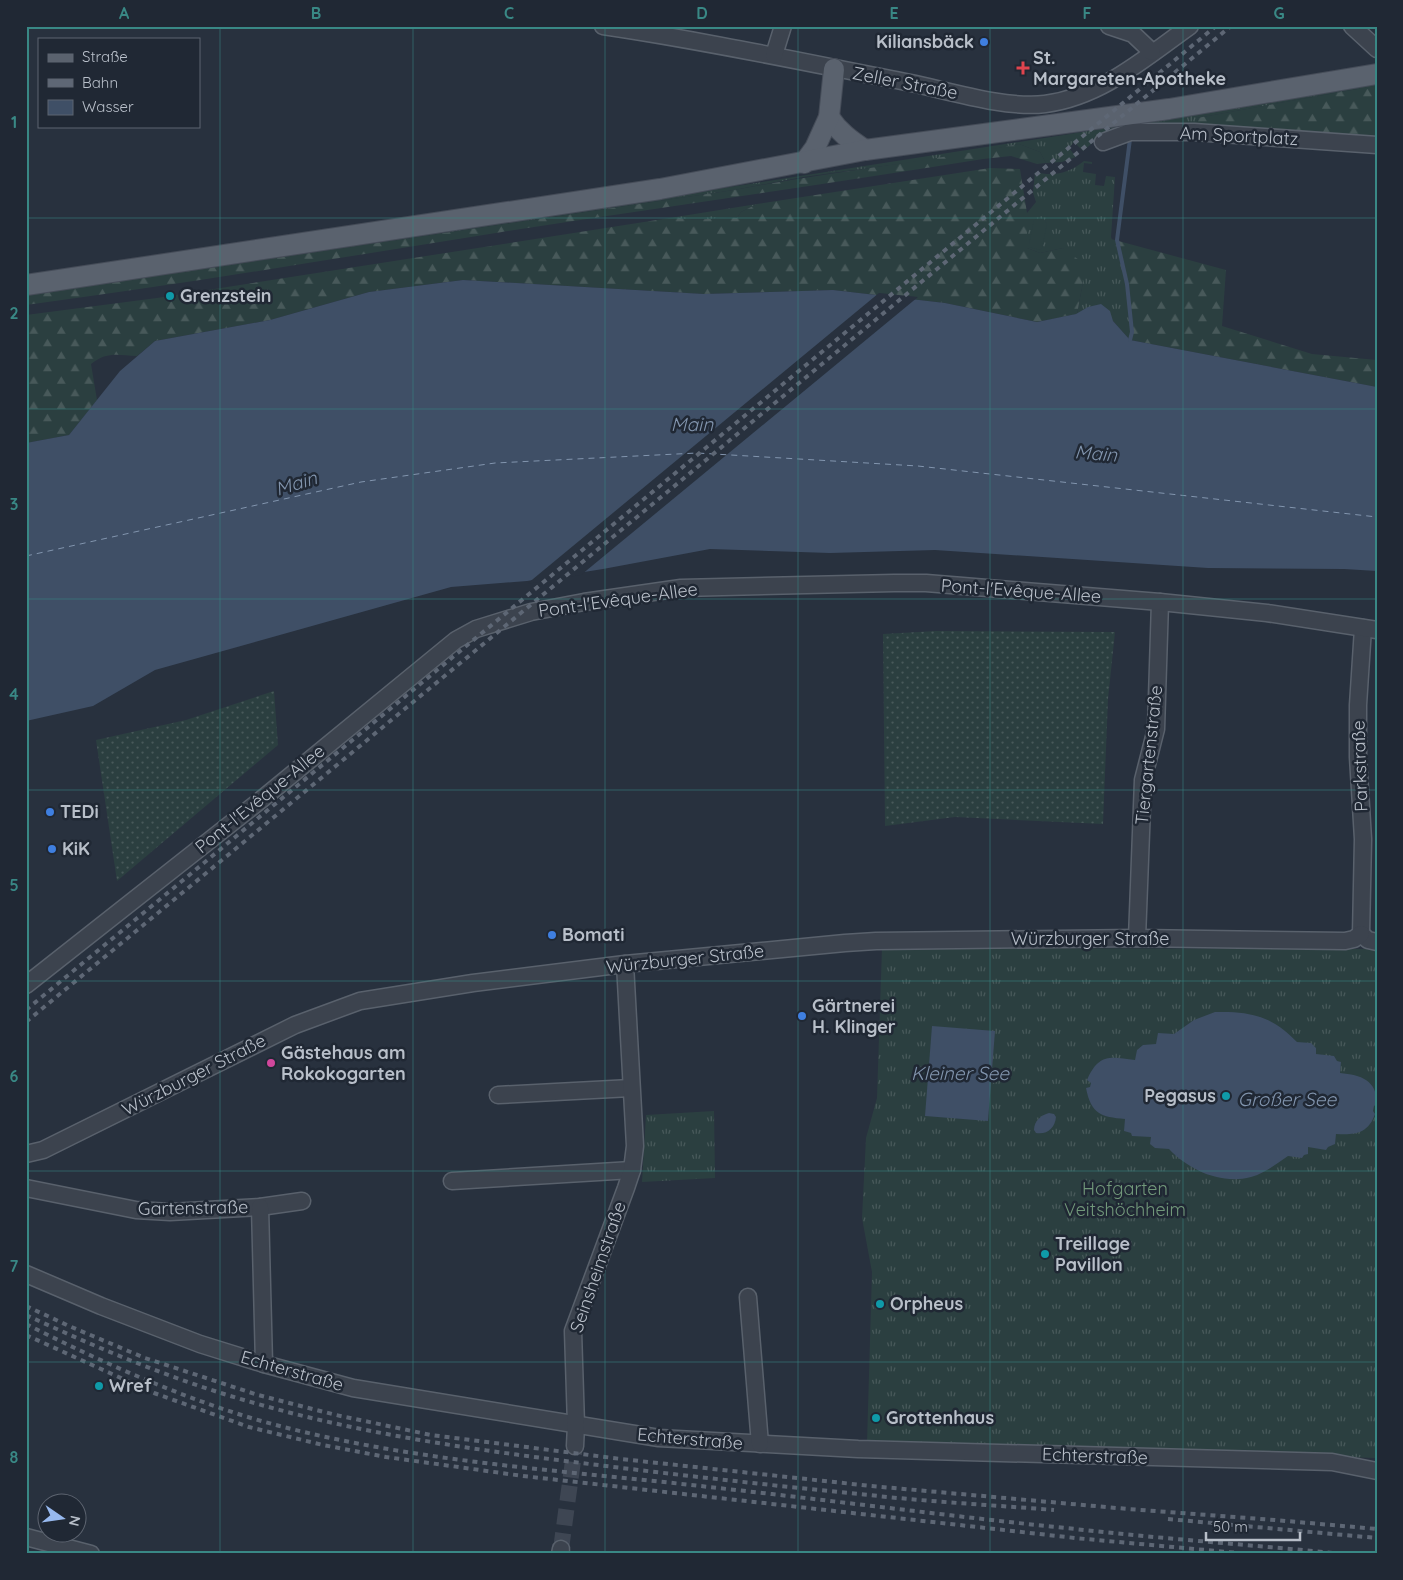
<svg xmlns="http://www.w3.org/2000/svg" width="1403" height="1580" viewBox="0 0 1403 1580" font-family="Quicksand,sans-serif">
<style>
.grass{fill:url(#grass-tufts)}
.forest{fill:url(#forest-firs)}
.garden{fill:url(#garden-dots)}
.pitch{fill:#2b3f40}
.water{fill:#3f4f66}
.pier{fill:#28313e}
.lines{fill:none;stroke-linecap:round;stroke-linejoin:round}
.stream{stroke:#3f4f66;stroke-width:4}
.ferry{stroke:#8295ae;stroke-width:1;stroke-dasharray:6 5;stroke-linecap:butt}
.minor-tunnel{stroke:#3e4653;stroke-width:16;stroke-dasharray:16 8;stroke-linecap:butt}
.minor-casing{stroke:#59616c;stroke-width:19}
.major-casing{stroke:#454c58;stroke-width:22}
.minor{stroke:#3c434e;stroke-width:16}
.major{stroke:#5a626e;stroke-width:20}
.rail{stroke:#5e6775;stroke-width:4;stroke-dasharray:5 5;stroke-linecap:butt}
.grid{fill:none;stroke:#398885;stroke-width:1;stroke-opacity:0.55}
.shop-dot{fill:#3f7fe0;stroke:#202834;stroke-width:2}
.health-dot{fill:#e0444e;stroke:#202834;stroke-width:2}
.culture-dot{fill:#0f9aa8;stroke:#202834;stroke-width:2}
.hotel-dot{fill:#d1479c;stroke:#202834;stroke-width:2}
.labels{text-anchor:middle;stroke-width:5;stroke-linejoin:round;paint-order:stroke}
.poi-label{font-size:18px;font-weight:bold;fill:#b8bfc9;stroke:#202834;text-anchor:start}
.street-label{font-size:18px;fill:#b8bfc9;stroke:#202834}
.park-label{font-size:18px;fill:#71987a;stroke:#202834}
.water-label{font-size:19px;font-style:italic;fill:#8295ae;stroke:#202834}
.neatline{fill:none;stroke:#398885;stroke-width:2}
.grid-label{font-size:16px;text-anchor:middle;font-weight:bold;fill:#398885}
</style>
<defs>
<pattern id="grass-tufts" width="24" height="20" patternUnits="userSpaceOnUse" patternTransform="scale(1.25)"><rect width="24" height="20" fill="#2b3f40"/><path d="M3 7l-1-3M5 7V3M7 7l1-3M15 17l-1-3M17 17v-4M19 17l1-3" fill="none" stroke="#48595a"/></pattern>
<pattern id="forest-firs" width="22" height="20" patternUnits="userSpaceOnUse" patternTransform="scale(1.25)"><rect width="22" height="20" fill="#2b3f40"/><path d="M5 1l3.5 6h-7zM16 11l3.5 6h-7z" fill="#48595a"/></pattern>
<pattern id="garden-dots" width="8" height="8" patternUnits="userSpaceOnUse" patternTransform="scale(1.25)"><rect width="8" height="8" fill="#2b3f40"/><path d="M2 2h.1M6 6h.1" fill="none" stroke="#48595a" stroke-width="1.8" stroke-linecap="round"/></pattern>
</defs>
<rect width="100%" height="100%" fill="#28313e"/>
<!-- grass -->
<g class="grass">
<path d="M 1377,85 L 1377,89 L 1358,89 L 1197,118 L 1199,128 L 1129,127 L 1109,129 L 1083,151 L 1074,142 L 1069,148 L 1076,157 L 1062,162 L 1046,163 L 1040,152 L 1019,144 L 957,156 L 803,177 L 734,190 L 26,295 L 26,291 L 659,198 L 1070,134 L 1352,86 Z"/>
<path d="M 1084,161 L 1092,162 L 1092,164 L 1084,163 L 1083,172 L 1096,174 L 1095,185 L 1104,186 L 1106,176 L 1115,177 L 1111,237 L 1127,284 L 1132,332 L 1130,340 L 1113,321 L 1077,314 L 1083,282 L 1063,248 L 1040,253 L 1027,248 L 1027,213 L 1036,202 L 1033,193 L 1035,172 C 1054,177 1069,173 1084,161 Z"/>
<path d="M 757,204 L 741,212 L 737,218 C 716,216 698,223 676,217 Z"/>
<path d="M 882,948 L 1377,949 L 1377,1458 L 867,1444 L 872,1272 L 862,1218 L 866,1138 L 877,1098 Z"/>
<path d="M 714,1111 L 715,1178 L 642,1182 L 646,1115 Z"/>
</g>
<!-- forest -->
<g class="forest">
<path d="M 1358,89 L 1377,89 L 1377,138 L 1199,128 L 1197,118 Z"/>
<path d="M 1019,144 L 1040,152 L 1046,163 L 1037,164 L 1011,156 L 983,159 C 823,185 662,207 502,232 C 344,257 185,284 26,305 L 26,295 L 734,190 C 829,172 924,162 1019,144 Z"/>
<path d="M 990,168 L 1020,169 L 1027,213 L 1027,248 L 1040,253 L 1063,248 L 1079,260 L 1083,282 L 1077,314 L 1037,322 L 945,303 L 833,290 L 704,294 L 463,280 L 369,292 L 270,320 L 155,341 L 137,356 C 118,355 107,351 91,364 L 97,400 L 69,435 L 26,443 L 26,315 L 157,298 L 676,217 C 699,223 715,216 737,218 L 741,212 L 757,204 Z"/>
<path d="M 1111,239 L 1226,270 L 1222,326 L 1312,354 L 1377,360 L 1377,387 L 1130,340 L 1132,332 L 1127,285 Z"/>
</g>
<!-- garden -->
<g class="garden">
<path d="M 936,631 L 1115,632 L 1108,699 L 1103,824 L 955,817 L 885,826 L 883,634 Z"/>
<path d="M 274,691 L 278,745 L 117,881 L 96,740 L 186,720 Z"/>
</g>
<!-- pitch -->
<path class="pitch" d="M 1039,218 L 1044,219 L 1047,224 L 1042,248 L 1040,250 L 1029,247 L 1029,244 L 1034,220 Z"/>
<!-- water -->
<g class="water">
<path d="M 463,280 L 704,294 L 833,290 L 945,303 L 1037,322 L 1076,314 L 1088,307 L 1101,304 L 1110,311 L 1113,321 L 1130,340 L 1377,387 L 1377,571 L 1344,569 L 1208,568 L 935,550 L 830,553 L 710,549 L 603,569 L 527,581 L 451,587 L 155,670 L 93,706 L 26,721 L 26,443 L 69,435 L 120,371 L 155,341 L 270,320 L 369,292 Z"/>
<path d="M 1215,1012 C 1250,1011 1272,1016 1297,1042 L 1311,1043 L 1316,1048 L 1316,1054 L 1334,1056 L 1337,1061 L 1341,1062 L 1340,1073 C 1361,1075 1377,1080 1377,1104 L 1374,1106 L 1373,1111 L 1375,1114 C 1368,1134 1355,1135 1336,1134 L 1335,1144 L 1328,1147 L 1326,1150 L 1308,1147 L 1308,1154 L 1304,1155 L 1302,1158 L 1288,1156 C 1276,1164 1265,1173 1251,1177 C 1221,1185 1189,1170 1169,1149 L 1155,1148 L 1150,1144 L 1151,1137 L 1132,1136 L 1131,1133 L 1124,1131 L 1125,1119 C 1101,1117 1091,1114 1086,1088 L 1090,1087 L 1091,1083 L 1087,1080 C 1099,1053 1110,1057 1135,1060 L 1137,1050 L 1143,1045 L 1156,1044 L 1158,1033 L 1174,1034 L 1194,1020 Z"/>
<path d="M 932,1026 L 995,1031 L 988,1121 L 925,1116 Z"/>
<path d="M 1049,1113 L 1054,1114 L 1056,1117 C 1055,1128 1047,1135 1036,1133 L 1034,1130 C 1034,1121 1041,1115 1049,1113 Z"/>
</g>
<!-- pier -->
<path class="pier" d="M 879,293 L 918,297 L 581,575 L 527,584 Z"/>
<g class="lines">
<!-- stream -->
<path class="stream" d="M 1130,340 L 1132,332 L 1127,284 L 1117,240 L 1130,139"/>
<!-- ferry -->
<path class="ferry" d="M 26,556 L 361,482 L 495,463 L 697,453 L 918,466 L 1377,517"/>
<!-- minor-tunnel -->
<path class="minor-tunnel" d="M 561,1549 L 575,1446"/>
<!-- minor casing -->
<g class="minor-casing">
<g id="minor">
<path d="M 603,26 C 706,41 808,63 911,83 C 949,91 1007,109 1045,104 C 1101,97 1145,58 1190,26"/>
<path d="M 1109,26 L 1133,34 L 1152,52"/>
<path d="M 1352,26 L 1377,49"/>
<path d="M 774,55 L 783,26"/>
<path d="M 1103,142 L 1130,132 L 1194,132 L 1377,145"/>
<path d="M 1361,934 L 1363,839 L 1358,757 L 1358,705 L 1363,628"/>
<path d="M 1361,934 L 1368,940 L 1377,942"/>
<path d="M 1137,938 L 1143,780 L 1156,729 L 1160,602"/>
<path d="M 26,985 L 262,799 L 456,640 L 476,629 L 531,612 L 584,602 L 681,588 L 894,583 L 926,583 L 1160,602 L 1267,613 L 1377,630"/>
<path d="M 498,1095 L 631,1088"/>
<path d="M 26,1154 L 43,1150 L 295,1025 L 360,1001 L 473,983 L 625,964 L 845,943 L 876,941 L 1137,938 L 1345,941 L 1354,939 L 1361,934"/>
<path d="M 452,1181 L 632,1170"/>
<path d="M 26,1188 L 136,1210 L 170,1212 L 260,1207 L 302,1201"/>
<path d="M 260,1207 L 264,1364"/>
<path d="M 26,1274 L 101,1306 L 200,1344 L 264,1364 L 353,1388 L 659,1438 L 858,1449 L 1332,1462 L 1377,1471"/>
<path d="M 748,1297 L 760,1444"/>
<path d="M 575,1446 L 576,1425 L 573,1331 L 626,1188 L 632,1170 L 635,1146 L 625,964"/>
<path d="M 26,1537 L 91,1554"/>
<path d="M 560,1554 L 561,1549"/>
</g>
</g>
<!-- major casing -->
<g class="major-casing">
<g id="major">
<path d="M 829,117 C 839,132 850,140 865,150"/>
<path d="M 804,163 L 815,148 L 829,117 L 834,69"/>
<path d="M 26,285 L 660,189 L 865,150 L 1169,109 L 1377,74"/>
</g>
</g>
<!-- minor -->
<use href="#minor" class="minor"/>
<!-- major -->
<use href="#major" class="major"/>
<!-- rail -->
<g class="rail">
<path d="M 26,1010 L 1216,26"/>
<path d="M 26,1022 L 1231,26"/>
<path d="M 26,1306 L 69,1326 L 145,1358 L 258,1395 L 336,1415 L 431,1435 L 621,1459 L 871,1486 L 1128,1509 L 1275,1520 L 1377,1529"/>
<path d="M 26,1315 C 102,1350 178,1382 258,1404 C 377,1438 500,1453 622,1468 C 705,1478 787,1487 869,1495 C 931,1502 992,1505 1054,1510"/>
<path d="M 26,1324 C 99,1361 173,1394 251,1418 C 401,1462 564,1470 718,1488 C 837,1501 956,1517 1075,1529 C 1164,1539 1254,1545 1344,1554"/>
<path d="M 26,1335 L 154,1393 L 249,1427 L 323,1445 L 386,1457 L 523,1476 L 1075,1538 L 1249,1554"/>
<path d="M 1168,1519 L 1377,1538"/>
</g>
</g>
<!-- grid -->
<path class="grid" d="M 220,26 L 220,1554M 413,26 L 413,1554M 605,26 L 605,1554M 798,26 L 798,1554M 990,26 L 990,1554M 1183,26 L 1183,1554M 26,218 L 1377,218M 26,409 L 1377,409M 26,599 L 1377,599M 26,790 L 1377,790M 26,981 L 1377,981M 26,1171 L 1377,1171M 26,1362 L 1377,1362"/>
<!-- markers -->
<g class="shop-dot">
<circle cx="984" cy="42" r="5"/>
<circle cx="50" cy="812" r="5"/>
<circle cx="52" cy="849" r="5"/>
<circle cx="552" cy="935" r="5"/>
<circle cx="802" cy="1016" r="5"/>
</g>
<path class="health-dot" d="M1020.5 60.5h5v5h5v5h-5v5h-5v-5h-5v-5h5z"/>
<g class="culture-dot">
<circle cx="170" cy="296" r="5"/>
<circle cx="1226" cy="1096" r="5"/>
<circle cx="1045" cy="1254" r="5"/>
<circle cx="880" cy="1304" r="5"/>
<circle cx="99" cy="1386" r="5"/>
<circle cx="876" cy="1418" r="5"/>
</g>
<circle class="hotel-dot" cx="271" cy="1063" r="5"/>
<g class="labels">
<!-- poi labels -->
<g class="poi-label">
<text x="974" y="48" text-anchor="end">Kiliansbäck</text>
<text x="1033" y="64">St.<tspan x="1033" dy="21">Margareten-Apotheke</tspan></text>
<text x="180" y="302">Grenzstein</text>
<text x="60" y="818">TEDi</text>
<text x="62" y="855">KiK</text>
<text x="562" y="941">Bomati</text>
<text x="812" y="1012">Gärtnerei<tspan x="812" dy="21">H. Klinger</tspan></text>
<text x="281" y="1059">Gästehaus am<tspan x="281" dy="21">Rokokogarten</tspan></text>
<text x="1216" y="1102" text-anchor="end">Pegasus</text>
<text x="1055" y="1250">Treillage<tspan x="1055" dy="21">Pavillon</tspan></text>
<text x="890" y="1310">Orpheus</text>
<text x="109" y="1392">Wref</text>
<text x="886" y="1424">Grottenhaus</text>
</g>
<!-- street labels -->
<g class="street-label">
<text transform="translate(905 83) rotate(11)" y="6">Zeller Straße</text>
<text transform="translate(1239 136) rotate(3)" y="6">Am Sportplatz</text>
<text transform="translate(1021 591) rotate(4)" y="6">Pont-l'Evêque-Allee</text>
<text transform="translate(618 600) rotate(-8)" y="6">Pont-l'Evêque-Allee</text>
<text transform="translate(1149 755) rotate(-84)" y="6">Tiergartenstraße</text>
<text transform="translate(1360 766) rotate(-92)" y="6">Parkstraße</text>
<text transform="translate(260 799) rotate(-39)" y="6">Pont-l'Evêque-Allee</text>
<text x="1090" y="945">Würzburger Straße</text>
<text transform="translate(685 959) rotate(-6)" y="6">Würzburger Straße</text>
<text transform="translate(194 1075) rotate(-27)" y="6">Würzburger Straße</text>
<text transform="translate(193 1208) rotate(-1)" y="6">Gartenstraße</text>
<text transform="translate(598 1267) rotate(-71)" y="6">Seinsheimstraße</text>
<text transform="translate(292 1371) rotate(16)" y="6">Echterstraße</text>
<text transform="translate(690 1439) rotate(5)" y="6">Echterstraße</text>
<text transform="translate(1095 1456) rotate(2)" y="6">Echterstraße</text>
</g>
<!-- park labels -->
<g class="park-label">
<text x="1125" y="1195">Hofgarten<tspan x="1125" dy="21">Veitshöchheim</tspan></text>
</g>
<!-- water labels -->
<g class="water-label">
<text x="692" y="431">Main</text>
<text transform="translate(1096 453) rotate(5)" y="7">Main</text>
<text transform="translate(296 483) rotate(-17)" y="7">Main</text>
<text x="960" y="1080">Kleiner See</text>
<text x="1287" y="1106">Großer See</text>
</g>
</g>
<!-- border -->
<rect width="1403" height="1580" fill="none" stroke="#202834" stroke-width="55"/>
<!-- legend -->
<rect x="38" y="38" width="162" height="90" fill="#202834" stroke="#5d6470"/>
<rect x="48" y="54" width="25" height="8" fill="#5a626e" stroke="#5d6470"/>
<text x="82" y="62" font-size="15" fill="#b8bfc9">Straße</text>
<rect x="48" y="79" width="25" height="8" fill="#5e6775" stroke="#5d6470"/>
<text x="82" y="88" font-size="15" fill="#b8bfc9">Bahn</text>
<rect x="48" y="100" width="25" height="15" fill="#3f4f66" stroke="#5d6470"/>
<text x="82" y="112" font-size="15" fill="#b8bfc9">Wasser</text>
<!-- north arrow -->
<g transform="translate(62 1518) rotate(103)"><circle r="24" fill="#202834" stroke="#5d6470"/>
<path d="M0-4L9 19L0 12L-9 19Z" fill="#97b9ef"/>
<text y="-8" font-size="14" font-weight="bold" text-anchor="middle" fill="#b8bfc9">N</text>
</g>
<!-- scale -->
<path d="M1206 1532v8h94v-8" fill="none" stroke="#b8bfc9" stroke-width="2.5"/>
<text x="1213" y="1532" font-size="15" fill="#b8bfc9" stroke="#202834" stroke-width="4" paint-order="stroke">50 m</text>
<rect x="28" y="28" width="1348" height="1524" class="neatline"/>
<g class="grid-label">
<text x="124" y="19">A</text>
<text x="316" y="19">B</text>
<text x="509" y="19">C</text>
<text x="702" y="19">D</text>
<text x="894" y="19">E</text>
<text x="1087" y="19">F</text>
<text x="1279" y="19">G</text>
<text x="14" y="128">1</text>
<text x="14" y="319">2</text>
<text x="14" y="510">3</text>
<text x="14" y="700">4</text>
<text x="14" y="891">5</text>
<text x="14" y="1082">6</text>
<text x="14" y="1272">7</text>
<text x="14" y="1463">8</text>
</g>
</svg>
